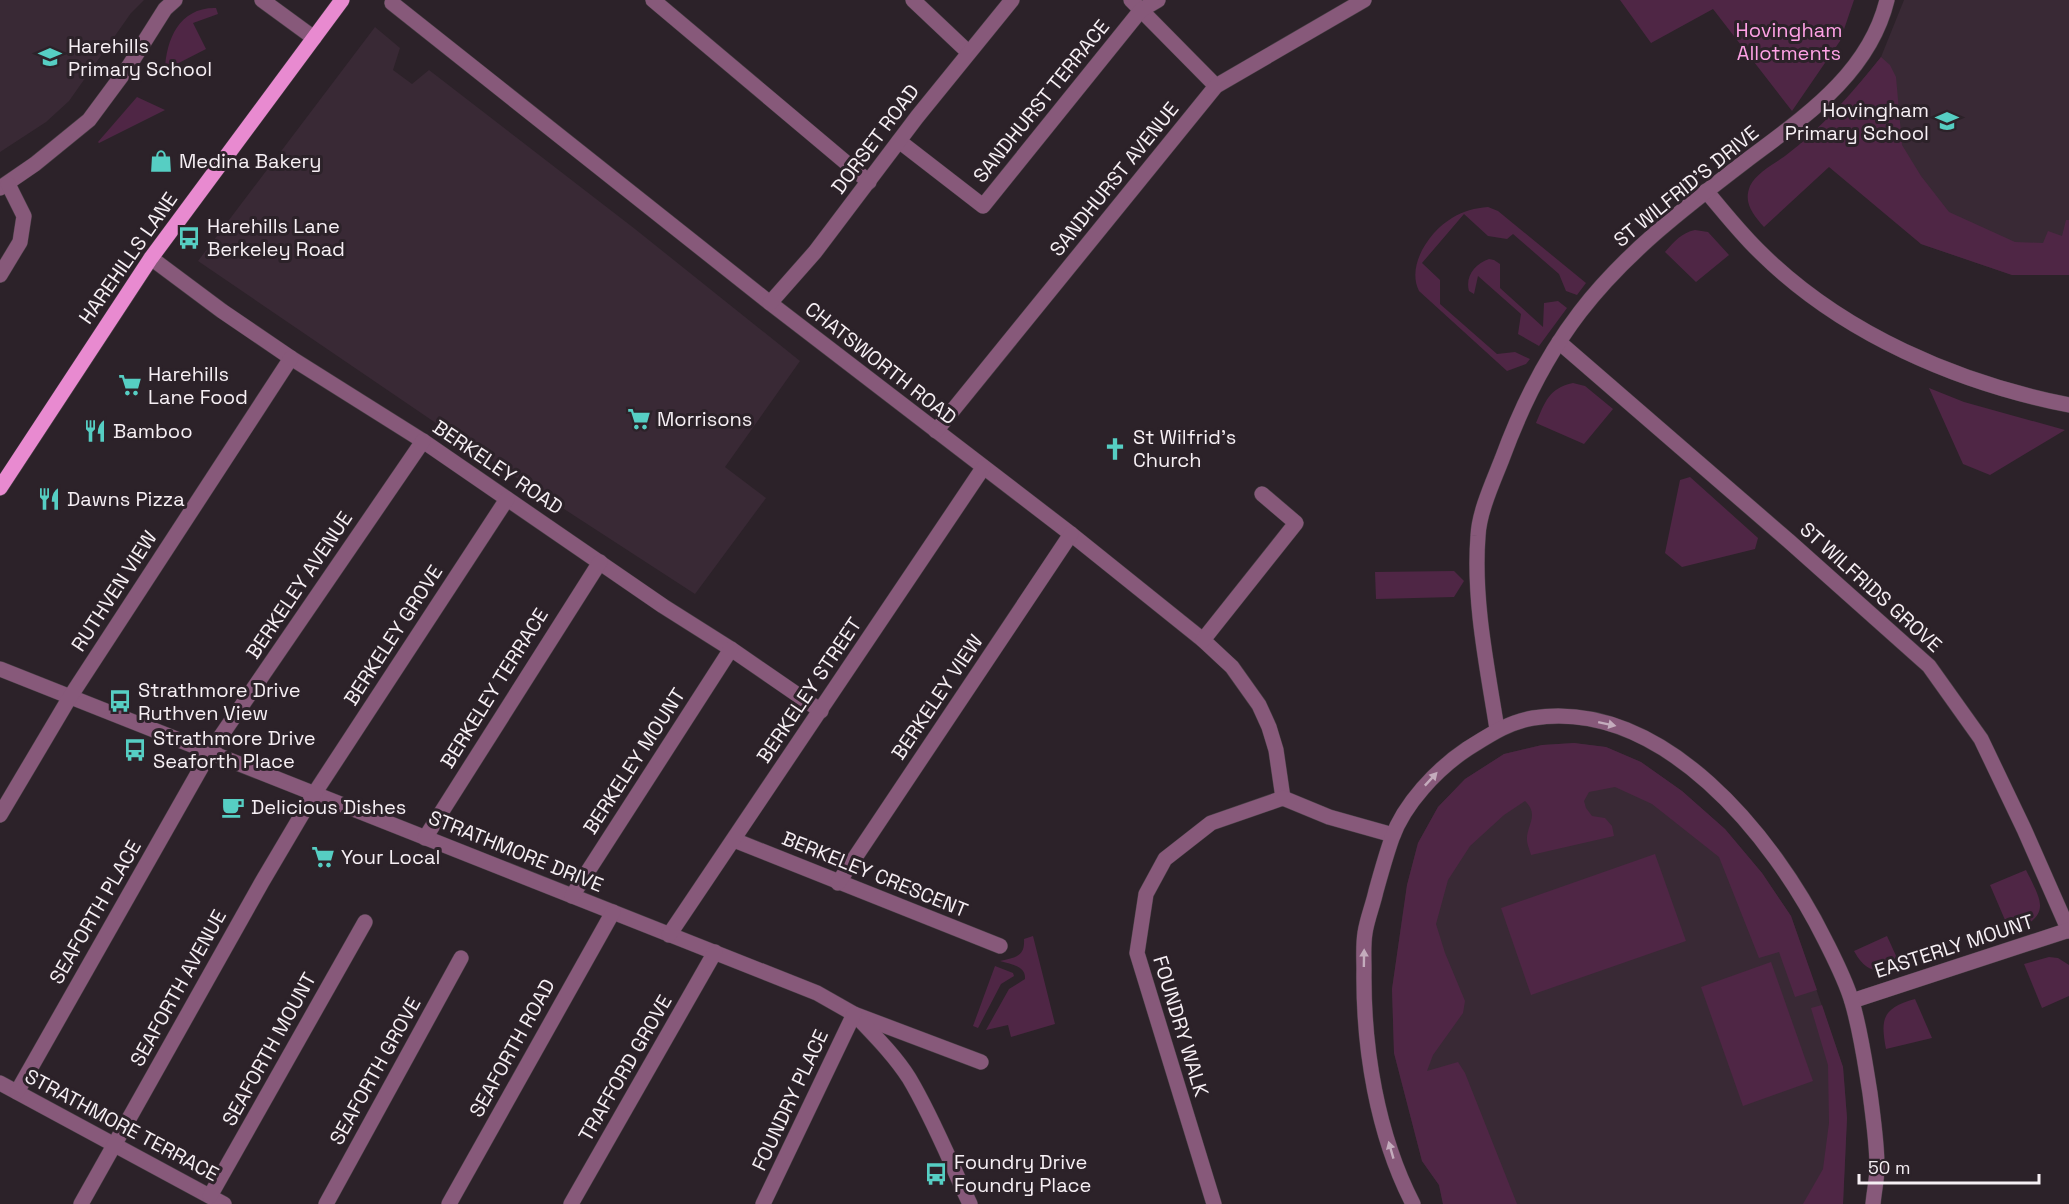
<svg xmlns="http://www.w3.org/2000/svg" width="2069" height="1204" viewBox="0 0 2069 1204" font-family="'Space Grotesk',sans-serif">
<style>
.built{fill:#392935}
.green{fill:#4f2645}
.lines{fill:none;stroke-linecap:round;stroke-linejoin:round}
.minor-casing{stroke:#483f45;stroke-width:16}
.major-casing{stroke:#483f45;stroke-width:16}
.minor{stroke:#87597a;stroke-width:15}
.major{stroke:#e88ad0;stroke-width:15}
.oneway{fill:#c4acbd}
.labels{text-anchor:middle;stroke-width:6;stroke-linejoin:round;paint-order:stroke}
.park-label{font-size:20px;fill:#ffa2e6;stroke:#2c2229}
.poi-label{font-size:20px;fill:#f6eff4;stroke:#2c2229;text-anchor:start}
.street-label{font-size:20px;fill:#f6eff4;stroke:#2c2229}
</style>
<rect width="100%" height="100%" fill="#2c2229"/>
<!-- built -->
<g class="built">
<path d="M 0,0 L 144,0 L 131,13 L 69,101 L 46,122 L 0,152 Z"/>
<path d="M 1904,0 L 2069,0 L 2069,275 L 2012,275 L 1921,244 L 1848,98 L 1881,57 Z"/>
<path d="M 375,27 L 400,48 L 393,70 L 412,84 L 429,70 L 635,229 L 800,361 L 725,467 L 766,498 L 695,594 L 524,483 L 198,261 Z"/>
<path d="M 1574,743 L 1606,747 L 1641,762 L 1682,791 L 1725,829 L 1762,873 L 1791,916 L 1843,1067 L 1847,1118 L 1843,1204 L 1443,1204 L 1439,1185 L 1422,1161 L 1394,1053 L 1392,989 L 1407,885 L 1418,843 L 1438,807 L 1465,779 L 1504,754 L 1542,745 Z"/>
</g>
<!-- green -->
<g class="green">
<path d="M 1620,0 L 1854,0 L 1840,41 L 1792,111 L 1713,9 L 1651,43 Z"/>
<path d="M 216,8 L 218,14 L 193,23 L 206,49 L 165,70 C 166,39 180,7 216,8 Z"/>
<path d="M 1881,57 L 1890,65 L 1896,77 L 1902,145 L 1921,176 L 1949,212 L 2015,242 L 2043,243 L 2048,231 L 2062,236 L 2066,220 L 2069,220 L 2069,275 L 2012,275 L 1921,244 L 1829,167 L 1764,227 C 1753,214 1743,203 1750,186 C 1756,173 1774,164 1785,156 C 1822,128 1852,93 1881,57 Z"/>
<path d="M 137,97 L 165,110 L 99,143 L 98,142 Z"/>
<path d="M 1488,207 L 1498,211 L 1586,283 L 1577,295 L 1566,291 L 1559,274 L 1513,234 L 1507,239 L 1488,236 L 1464,214 L 1422,263 L 1440,280 L 1440,304 L 1497,354 L 1515,352 L 1530,359 L 1526,364 L 1507,371 L 1419,291 C 1406,265 1430,231 1452,218 C 1463,211 1475,208 1488,207 Z"/>
<path d="M 1695,230 L 1708,232 L 1729,255 L 1696,282 L 1665,252 C 1675,241 1681,233 1695,230 Z"/>
<path d="M 1489,259 L 1494,260 L 1500,264 L 1500,288 L 1543,327 L 1544,303 L 1558,301 L 1567,308 L 1539,346 L 1518,334 L 1521,314 L 1478,276 L 1474,294 L 1469,291 C 1465,276 1475,264 1489,259 Z"/>
<path d="M 1573,383 L 1585,386 L 1613,409 L 1584,444 L 1536,423 C 1545,402 1549,388 1573,383 Z"/>
<path d="M 1929,388 L 1964,402 L 2065,430 L 1990,475 L 1963,464 Z"/>
<path d="M 1690,477 L 1758,538 L 1755,549 L 1682,567 L 1665,553 L 1680,480 Z"/>
<path d="M 1454,571 L 1464,581 L 1454,597 L 1376,599 L 1375,572 Z"/>
<path d="M 1574,743 L 1606,747 L 1641,762 L 1682,791 L 1725,829 L 1762,873 L 1791,916 L 1817,990 L 1795,997 L 1779,952 L 1759,958 L 1719,857 L 1652,804 L 1615,787 L 1589,792 L 1584,801 L 1586,808 L 1592,816 L 1605,818 L 1612,826 L 1614,836 L 1531,855 C 1530,851 1527,844 1527,840 C 1526,826 1540,815 1525,801 L 1504,815 L 1470,846 L 1448,880 L 1436,924 L 1445,953 L 1465,1001 L 1463,1013 L 1433,1055 L 1427,1071 L 1458,1062 L 1465,1073 L 1517,1204 L 1443,1204 L 1439,1185 L 1422,1161 L 1394,1053 L 1392,989 L 1407,885 L 1418,843 L 1438,807 L 1465,779 L 1504,754 L 1542,745 Z"/>
<path d="M 1655,854 L 1686,941 L 1531,995 L 1501,908 Z"/>
<path d="M 2026,870 C 2044,906 2050,914 2011,934 L 1990,885 Z"/>
<path d="M 1033,936 L 1055,1024 L 1011,1037 L 1008,1025 L 986,1030 L 1009,989 L 1025,979 C 1026,966 1011,964 1000,961 C 1016,957 1025,957 1024,939 Z"/>
<path d="M 1887,936 L 1902,969 C 1877,972 1867,974 1854,951 Z"/>
<path d="M 2049,957 L 2058,958 L 2069,965 L 2069,996 L 2042,1008 L 2024,964 Z"/>
<path d="M 1771,962 L 1813,1081 L 1743,1106 L 1701,987 Z"/>
<path d="M 995,966 L 1013,973 L 1014,976 L 1001,984 L 978,1028 L 973,1026 Z"/>
<path d="M 1915,999 L 1932,1038 L 1886,1049 C 1880,1018 1883,1008 1915,999 Z"/>
<path d="M 1822,1005 L 1843,1067 L 1847,1118 L 1843,1204 L 1803,1204 L 1823,1169 L 1829,1123 L 1828,1065 L 1811,1008 Z"/>
</g>
<g class="lines">
<!-- minor casing -->
<g class="minor-casing">
<g id="minor">
<path d="M 262,0 L 314,38"/>
<path d="M 653,0 L 869,182"/>
<path d="M 913,0 L 968,52"/>
<path d="M 1131,0 L 1216,86"/>
<path d="M 392,3 L 770,303 L 1071,534 L 1203,640 L 1232,667 L 1259,705 L 1269,727 L 1276,750 L 1283,798"/>
<path d="M 899,141 L 983,206 L 1141,10 L 1158,0"/>
<path d="M 0,188 L 35,164 L 89,120 L 129,66 L 165,9 L 175,0"/>
<path d="M 1706,191 C 1724,212 1741,234 1761,253 C 1843,334 1958,383 2069,405"/>
<path d="M 151,258 L 222,311 L 291,358 L 423,441 L 663,606 L 731,649 L 821,711"/>
<path d="M 0,275 L 20,242 L 24,216 L 8,184"/>
<path d="M 770,303 L 815,252 L 917,117 L 1012,0"/>
<path d="M 1559,342 L 1790,542 L 1929,666 L 1981,739 L 2024,829 L 2069,931"/>
<path d="M 936,431 L 1216,86 L 1364,0"/>
<path d="M 1203,640 L 1296,523 L 1262,494"/>
<path d="M 0,669 L 817,993 L 854,1014 L 981,1062"/>
<path d="M 1497,729 C 1487,666 1473,600 1478,536 C 1479,512 1493,482 1502,459 C 1521,407 1547,355 1580,312 C 1626,252 1688,205 1747,160 C 1804,117 1869,74 1887,0"/>
<path d="M 0,815 L 70,697 L 291,358"/>
<path d="M 425,838 L 600,562"/>
<path d="M 734,840 L 1000,946"/>
<path d="M 838,883 L 1071,534"/>
<path d="M 572,896 L 731,649"/>
<path d="M 669,935 L 983,468"/>
<path d="M 1852,1001 L 2069,930"/>
<path d="M 858,1018 C 876,1037 895,1056 909,1078 C 933,1118 950,1162 970,1204"/>
<path d="M 0,1083 L 224,1204"/>
<path d="M 17,1092 L 210,752 L 423,441"/>
<path d="M 210,1196 L 365,922"/>
<path d="M 81,1204 L 262,882 L 314,794 L 507,499"/>
<path d="M 326,1204 L 461,958"/>
<path d="M 449,1204 L 613,912"/>
<path d="M 571,1204 L 715,952"/>
<path d="M 763,1204 L 854,1014"/>
<path d="M 1214,1204 L 1137,953 L 1146,894 L 1165,859 L 1211,823 L 1283,798 L 1329,817 L 1393,835"/>
<path d="M 1413,1204 C 1377,1134 1363,1048 1364,970 C 1364,958 1363,945 1365,933 C 1367,919 1373,905 1376,891 C 1381,873 1386,855 1392,838 C 1404,804 1437,769 1467,749 C 1488,736 1508,722 1533,718 C 1663,698 1774,837 1825,940 C 1835,960 1846,981 1852,1002 C 1861,1032 1865,1063 1870,1093 C 1873,1117 1877,1143 1877,1167 C 1877,1179 1874,1192 1873,1204"/>
</g>
</g>
<!-- major casing -->
<g class="major-casing">
<path id="major" d="M 0,488 L 151,258 L 342,0"/>
</g>
<!-- minor -->
<use href="#minor" class="minor"/>
<!-- major -->
<use href="#major" class="major"/>
</g>
<!-- one-way arrows -->
<defs><path id="oneway-solid" d="M-6-.8H1V-3.2L6.5 0L1 3.2V.8H-6Z" transform="scale(1.5)"/></defs>
<g class="oneway">
<use href="#oneway-solid" transform="translate(1607 724) rotate(12)"/>
<use href="#oneway-solid" transform="translate(1431 779) rotate(-47)"/>
<use href="#oneway-solid" transform="translate(1364 958) rotate(-89)"/>
<use href="#oneway-solid" transform="translate(1391 1150) rotate(-106)"/>
</g>
<!-- icons -->
<defs>
<g id="school-bare" transform="scale(1.8)"><path d="M0-5L7-2L0 1L-7-2ZM-4 1L0 2.5L4 1V4Q0 6-4 4Z" fill="#56cec3" stroke="#2c2229" stroke-width="2.5" paint-order="stroke"/></g>
<g id="shop-bare" transform="scale(1.8)"><path d="M-5-2.5h2.3a2.7 3.5 0 0 1 5.4 0H5L5.5 6h-11ZM-1.5-2.5h3a1.5 2.3 0 0 0-3 0Z" fill="#56cec3" stroke="#2c2229" stroke-width="2.5" paint-order="stroke"/></g>
<g id="bus-bare" transform="scale(1.8)"><path d="M-5-6H5V4H4V6H2V4H-2V6H-4V4H-5ZM-3.5-4V0h7V-4ZM-3.5 1.2v1.5H-2V1.2ZM2 1.2v1.5H3.5V1.2Z" fill="#56cec3" stroke="#2c2229" stroke-width="2.5" paint-order="stroke"/></g>
<g id="supermarket-bare" transform="scale(1.8)"><path d="M-6-5.5h2.5l.6 2H6L4.5 2H-2.5L-4.4-4H-6ZM-1.5 3.2a1.3 1.3 0 1 0 .1 0ZM3 3.2a1.3 1.3 0 1 0 .1 0Z" fill="#56cec3" stroke="#2c2229" stroke-width="2.5" paint-order="stroke"/></g>
<g id="restaurant-bare" transform="scale(1.8)"><path d="M-5-6h1v4h1v-4h1v4h1v-4h1v5L-1.5 .5V6h-2V.5L-5-1ZM5-6V6H3V1.5H1.5Q1.5-4 5-6Z" fill="#56cec3" stroke="#2c2229" stroke-width="2.5" paint-order="stroke"/></g>
<g id="church-bare" transform="scale(1.8)"><path d="M-1.2-6h2.4v3.5h3.3v2.4h-3.3V6h-2.4V-.1h-3.3v-2.4h3.3Z" fill="#56cec3" stroke="#2c2229" stroke-width="2.5" paint-order="stroke"/></g>
<g id="cafe-bare" transform="scale(1.8)"><path d="M-5.5-4.5H6V0H3Q3 3.5 0 3.5H-2.5Q-5.5 3.5-5.5 0ZM3-3.2v2h1.7v-2ZM-6 4.5H4V6H-6Z" fill="#56cec3" stroke="#2c2229" stroke-width="2.5" paint-order="stroke"/></g>
</defs>
<g fill-rule="evenodd">
<use href="#school-bare" x="50" y="57"/>
<use href="#school-bare" x="1947" y="121"/>
<use href="#shop-bare" x="161" y="161"/>
<use href="#bus-bare" x="189" y="238"/>
<use href="#supermarket-bare" x="130" y="385"/>
<use href="#supermarket-bare" x="639" y="419"/>
<use href="#restaurant-bare" x="95" y="431"/>
<use href="#church-bare" x="1115" y="449"/>
<use href="#restaurant-bare" x="49" y="499"/>
<use href="#bus-bare" x="120" y="701"/>
<use href="#bus-bare" x="135" y="750"/>
<use href="#cafe-bare" x="233" y="807"/>
<use href="#supermarket-bare" x="323" y="857"/>
<use href="#bus-bare" x="936" y="1174"/>
</g>
<g class="labels">
<!-- park labels -->
<g class="park-label">
<text x="1789" y="37">Hovingham<tspan x="1789" dy="23">Allotments</tspan></text>
</g>
<!-- poi labels -->
<g class="poi-label">
<text x="68" y="53">Harehills<tspan x="68" dy="23">Primary School</tspan></text>
<text x="1929" y="117" text-anchor="end">Hovingham<tspan x="1929" dy="23">Primary School</tspan></text>
<text x="179" y="168">Medina Bakery</text>
<text x="207" y="233">Harehills Lane<tspan x="207" dy="23">Berkeley Road</tspan></text>
<text x="148" y="381">Harehills<tspan x="148" dy="23">Lane Food</tspan></text>
<text x="657" y="426">Morrisons</text>
<text x="113" y="438">Bamboo</text>
<text x="1133" y="444">St Wilfrid's<tspan x="1133" dy="23">Church</tspan></text>
<text x="67" y="506">Dawns Pizza</text>
<text x="138" y="697">Strathmore Drive<tspan x="138" dy="23">Ruthven View</tspan></text>
<text x="153" y="745">Strathmore Drive<tspan x="153" dy="23">Seaforth Place</tspan></text>
<text x="251" y="814">Delicious Dishes</text>
<text x="341" y="864">Your Local</text>
<text x="954" y="1169">Foundry Drive<tspan x="954" dy="23">Foundry Place</tspan></text>
</g>
<!-- street labels -->
<g class="street-label">
<text transform="translate(1041 101) rotate(-51)" y="7">SANDHURST TERRACE</text>
<text transform="translate(875 139) rotate(-53)" y="7">DORSET ROAD</text>
<text transform="translate(1114 179) rotate(-51)" y="7">SANDHURST AVENUE</text>
<text transform="translate(1686 186) rotate(-39)" y="7">ST WILFRID'S DRIVE</text>
<text transform="translate(128 258) rotate(-55)" y="7">HAREHILLS LANE</text>
<text transform="translate(881 363) rotate(38)" y="7">CHATSWORTH ROAD</text>
<text transform="translate(498 467) rotate(34)" y="7">BERKELEY ROAD</text>
<text transform="translate(299 585) rotate(-56)" y="7">BERKELEY AVENUE</text>
<text transform="translate(1871 587) rotate(42)" y="7">ST WILFRIDS GROVE</text>
<text transform="translate(114 591) rotate(-57)" y="7">RUTHVEN VIEW</text>
<text transform="translate(393 635) rotate(-57)" y="7">BERKELEY GROVE</text>
<text transform="translate(494 688) rotate(-58)" y="7">BERKELEY TERRACE</text>
<text transform="translate(809 690) rotate(-56)" y="7">BERKELEY STREET</text>
<text transform="translate(937 697) rotate(-56)" y="7">BERKELEY VIEW</text>
<text transform="translate(634 761) rotate(-57)" y="7">BERKELEY MOUNT</text>
<text transform="translate(516 851) rotate(22)" y="7">STRATHMORE DRIVE</text>
<text transform="translate(875 874) rotate(22)" y="7">BERKELEY CRESCENT</text>
<text transform="translate(95 912) rotate(-60)" y="7">SEAFORTH PLACE</text>
<text transform="translate(1954 946) rotate(-18)" y="7">EASTERLY MOUNT</text>
<text transform="translate(178 988) rotate(-61)" y="7">SEAFORTH AVENUE</text>
<text transform="translate(1181 1026) rotate(73)" y="7">FOUNDRY WALK</text>
<text transform="translate(512 1048) rotate(-61)" y="7">SEAFORTH ROAD</text>
<text transform="translate(269 1049) rotate(-61)" y="7">SEAFORTH MOUNT</text>
<text transform="translate(625 1068) rotate(-60)" y="7">TRAFFORD GROVE</text>
<text transform="translate(375 1071) rotate(-61)" y="7">SEAFORTH GROVE</text>
<text transform="translate(790 1100) rotate(-65)" y="7">FOUNDRY PLACE</text>
<text transform="translate(122 1125) rotate(28)" y="7">STRATHMORE TERRACE</text>
</g>
</g>
<!-- scale -->
<path d="M1859 1174v9h180v-9" fill="none" stroke="#f6eff4" stroke-width="3"/>
<text x="1868" y="1174" font-size="18" fill="#f6eff4" stroke="#2c2229" stroke-width="4.5" paint-order="stroke">50 m</text>
</svg>
